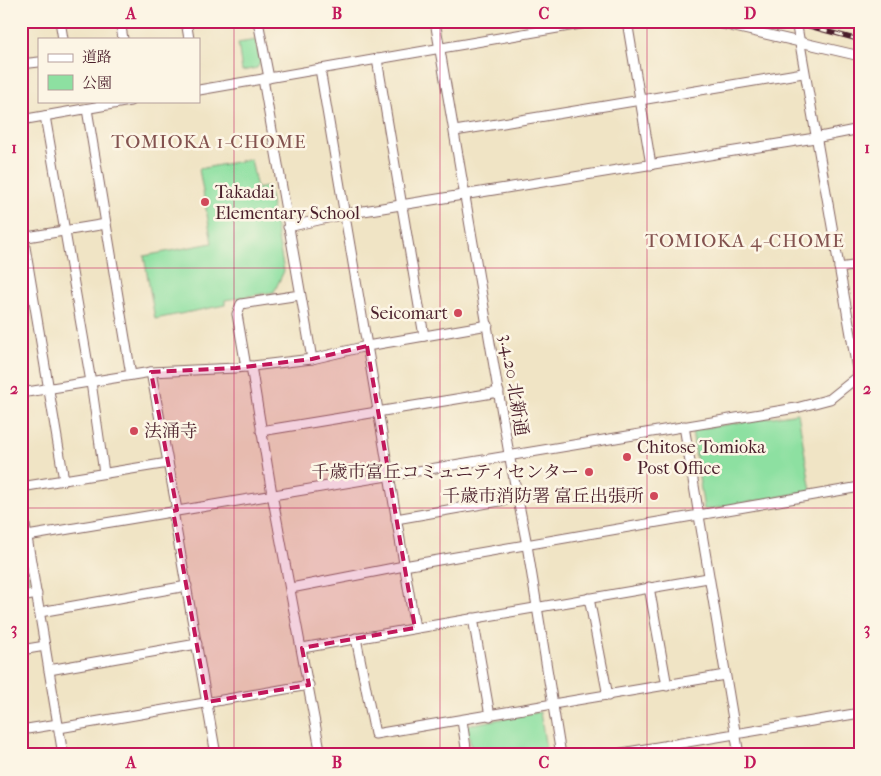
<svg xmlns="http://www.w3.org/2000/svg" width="881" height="776" viewBox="0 0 881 776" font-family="'IM FELL French Canon','Noto Serif JP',serif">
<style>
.park{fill:#8de0a1;stroke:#6c8066}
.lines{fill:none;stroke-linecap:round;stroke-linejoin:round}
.minor-casing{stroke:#846461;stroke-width:11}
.minor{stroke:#fff;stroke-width:9}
.rail-casing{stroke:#4a1f2b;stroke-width:4.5}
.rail{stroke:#fcf5e5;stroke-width:2.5;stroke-dasharray:8;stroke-linecap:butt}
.marked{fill:#c2185b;fill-opacity:0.2;stroke:#c2185b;stroke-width:4;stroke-dasharray:10 6;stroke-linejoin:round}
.grid{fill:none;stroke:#c2185b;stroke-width:1;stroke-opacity:0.55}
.poi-dot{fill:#d1495b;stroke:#fcf5e5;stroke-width:2}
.labels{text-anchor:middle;stroke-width:5;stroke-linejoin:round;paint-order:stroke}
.poi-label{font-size:18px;fill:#4a1f2b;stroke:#fcf5e5;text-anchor:start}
.street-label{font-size:18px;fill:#4a1f2b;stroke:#fcf5e5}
.neighbourhood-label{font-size:19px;letter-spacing:1px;fill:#83524f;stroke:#fcf5e5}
.neatline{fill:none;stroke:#c2185b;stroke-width:2}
.grid-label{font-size:16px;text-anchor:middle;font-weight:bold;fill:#c2185b}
</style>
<rect width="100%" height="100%" fill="#fcf5e5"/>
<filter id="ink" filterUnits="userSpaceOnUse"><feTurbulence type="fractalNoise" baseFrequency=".02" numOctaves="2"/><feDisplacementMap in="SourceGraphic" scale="10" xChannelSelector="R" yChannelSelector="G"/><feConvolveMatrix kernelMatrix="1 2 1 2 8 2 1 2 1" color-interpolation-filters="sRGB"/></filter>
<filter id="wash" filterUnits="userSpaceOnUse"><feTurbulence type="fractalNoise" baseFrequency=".0096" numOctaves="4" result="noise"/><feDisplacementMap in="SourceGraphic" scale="20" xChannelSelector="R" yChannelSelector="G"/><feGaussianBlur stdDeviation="1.12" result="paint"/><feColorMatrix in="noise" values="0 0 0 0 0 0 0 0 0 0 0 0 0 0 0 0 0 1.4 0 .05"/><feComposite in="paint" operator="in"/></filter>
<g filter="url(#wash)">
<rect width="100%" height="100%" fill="#f0e4c5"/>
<!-- park -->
<g class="park">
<path d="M 256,40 L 260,63 L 257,68 L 242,71 L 238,43 Z"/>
<path d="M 251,159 L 257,189 L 268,186 L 284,271 L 274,292 L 225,300 L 225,305 L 155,319 L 144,256 L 212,243 L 199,169 Z"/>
<path d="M 798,413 L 811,491 L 704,510 L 692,430 Z"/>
<path d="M 21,528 L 31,591 L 21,593 Z"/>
<path d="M 540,712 L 547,755 L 472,755 L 467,725 Z"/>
</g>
</g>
<g filter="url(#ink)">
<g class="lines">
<!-- minor casing -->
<g class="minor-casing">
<g id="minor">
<path d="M 60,21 L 63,39"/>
<path d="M 120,21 L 123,39"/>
<path d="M 186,21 L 189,39"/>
<path d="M 258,21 L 269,78"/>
<path d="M 435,21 L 509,454 L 527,545 L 561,755"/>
<path d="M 627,21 L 651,165"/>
<path d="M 709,21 L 860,56"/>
<path d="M 796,21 L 860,386"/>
<path d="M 377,59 L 424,336"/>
<path d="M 21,64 L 39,62"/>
<path d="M 320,69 L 415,628"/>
<path d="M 263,79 L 312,359"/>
<path d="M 199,90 L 598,21"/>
<path d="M 87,109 L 131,375"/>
<path d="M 45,116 L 91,382 L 104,473"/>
<path d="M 21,120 L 130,101"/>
<path d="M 455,131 L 803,73"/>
<path d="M 21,223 L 64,480"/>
<path d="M 288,227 L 345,214 L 815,138 L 860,129"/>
<path d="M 21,238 L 106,224"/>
<path d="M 839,268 L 860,265"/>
<path d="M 251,366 L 272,494 L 321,755"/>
<path d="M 246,367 L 237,314 L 241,304 L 300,295"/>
<path d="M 151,372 L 177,510"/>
<path d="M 21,393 L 151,372 L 236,368 L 312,359 L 367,346 L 488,325"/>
<path d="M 684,426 L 739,755"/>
<path d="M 261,431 L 499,392"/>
<path d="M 21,487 L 168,463"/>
<path d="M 21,501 L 63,755"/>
<path d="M 173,511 L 216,755"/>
<path d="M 396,519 L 517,498"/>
<path d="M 27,536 L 796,408 L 830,399 L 860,375"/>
<path d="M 649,587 L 667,686"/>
<path d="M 291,588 L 404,566 L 860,487"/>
<path d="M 21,597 L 37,594"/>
<path d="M 589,598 L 608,696"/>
<path d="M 40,612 L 187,586"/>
<path d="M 473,618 L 490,716"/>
<path d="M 356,638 L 375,734 L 725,675"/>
<path d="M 302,648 L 708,578"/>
<path d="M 21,650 L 45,646"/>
<path d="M 49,670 L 197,644"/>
<path d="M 462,720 L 467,755"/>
<path d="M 59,728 L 309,685"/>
<path d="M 21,730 L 58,724"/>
<path d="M 610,755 L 860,713"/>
</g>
</g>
<!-- minor -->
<use href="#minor" class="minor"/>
<!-- rail casing -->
<g class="rail-casing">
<path id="rail" d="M 789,21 L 860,40"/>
</g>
<!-- rail -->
<use href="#rail" class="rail"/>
</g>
</g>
<!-- marked area -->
<path class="marked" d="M 367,346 L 415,628 L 302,648 L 309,685 L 207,702 L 173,511 L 177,510 L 151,372 L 236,368 L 312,359 Z"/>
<!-- grid -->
<path class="grid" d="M 234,21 L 234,755M 440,21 L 440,755M 647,21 L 647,755M 21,268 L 860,268M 21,508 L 860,508"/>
<!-- markers -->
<g class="poi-dot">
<circle cx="205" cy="202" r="5"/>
<circle cx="458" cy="313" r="5"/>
<circle cx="134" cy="431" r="5"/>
<circle cx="627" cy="457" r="5"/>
<circle cx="589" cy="472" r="5"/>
<circle cx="654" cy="496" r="5"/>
</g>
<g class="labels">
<!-- poi labels -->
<g class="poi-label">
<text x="215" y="198">Takadai<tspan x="215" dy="21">Elementary School</tspan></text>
<text x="448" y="319" text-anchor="end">Seicomart</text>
<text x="144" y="437">法涌寺</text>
<text x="637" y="453">Chitose Tomioka<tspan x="637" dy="21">Post Office</tspan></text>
<text x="579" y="478" text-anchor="end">千歳市富丘コミュニティセンター</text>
<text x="644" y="502" text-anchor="end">千歳市消防署 富丘出張所</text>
</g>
<!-- street labels -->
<g class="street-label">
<text transform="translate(514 385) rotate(81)" y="6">3.4.20 北新通</text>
</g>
<!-- neighbourhood labels -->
<g class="neighbourhood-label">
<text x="209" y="148">TOMIOKA 1-CHOME</text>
<text x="745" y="247">TOMIOKA 4-CHOME</text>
</g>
</g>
<!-- margin -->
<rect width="881" height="776" fill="none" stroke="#fcf5e5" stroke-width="55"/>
<!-- legend -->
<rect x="38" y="38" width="162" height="65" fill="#fcf5e5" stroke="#b59f9b"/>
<rect x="48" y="54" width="25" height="8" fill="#ffffff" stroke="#b59f9b"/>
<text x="82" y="62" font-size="15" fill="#4a1f2b">道路</text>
<rect x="48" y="75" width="25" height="15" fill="#8de0a1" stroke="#b59f9b"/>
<text x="82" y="88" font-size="15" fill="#4a1f2b">公園</text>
<rect x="28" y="28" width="826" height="720" class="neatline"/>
<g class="grid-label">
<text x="131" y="19">A</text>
<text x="337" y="19">B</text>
<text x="544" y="19">C</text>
<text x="750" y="19">D</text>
<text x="14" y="153">1</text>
<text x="867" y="153">1</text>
<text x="14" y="394">2</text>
<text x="867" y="394">2</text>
<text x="14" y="634">3</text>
<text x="867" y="634">3</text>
<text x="131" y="768">A</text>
<text x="337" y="768">B</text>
<text x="544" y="768">C</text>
<text x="750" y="768">D</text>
</g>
</svg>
